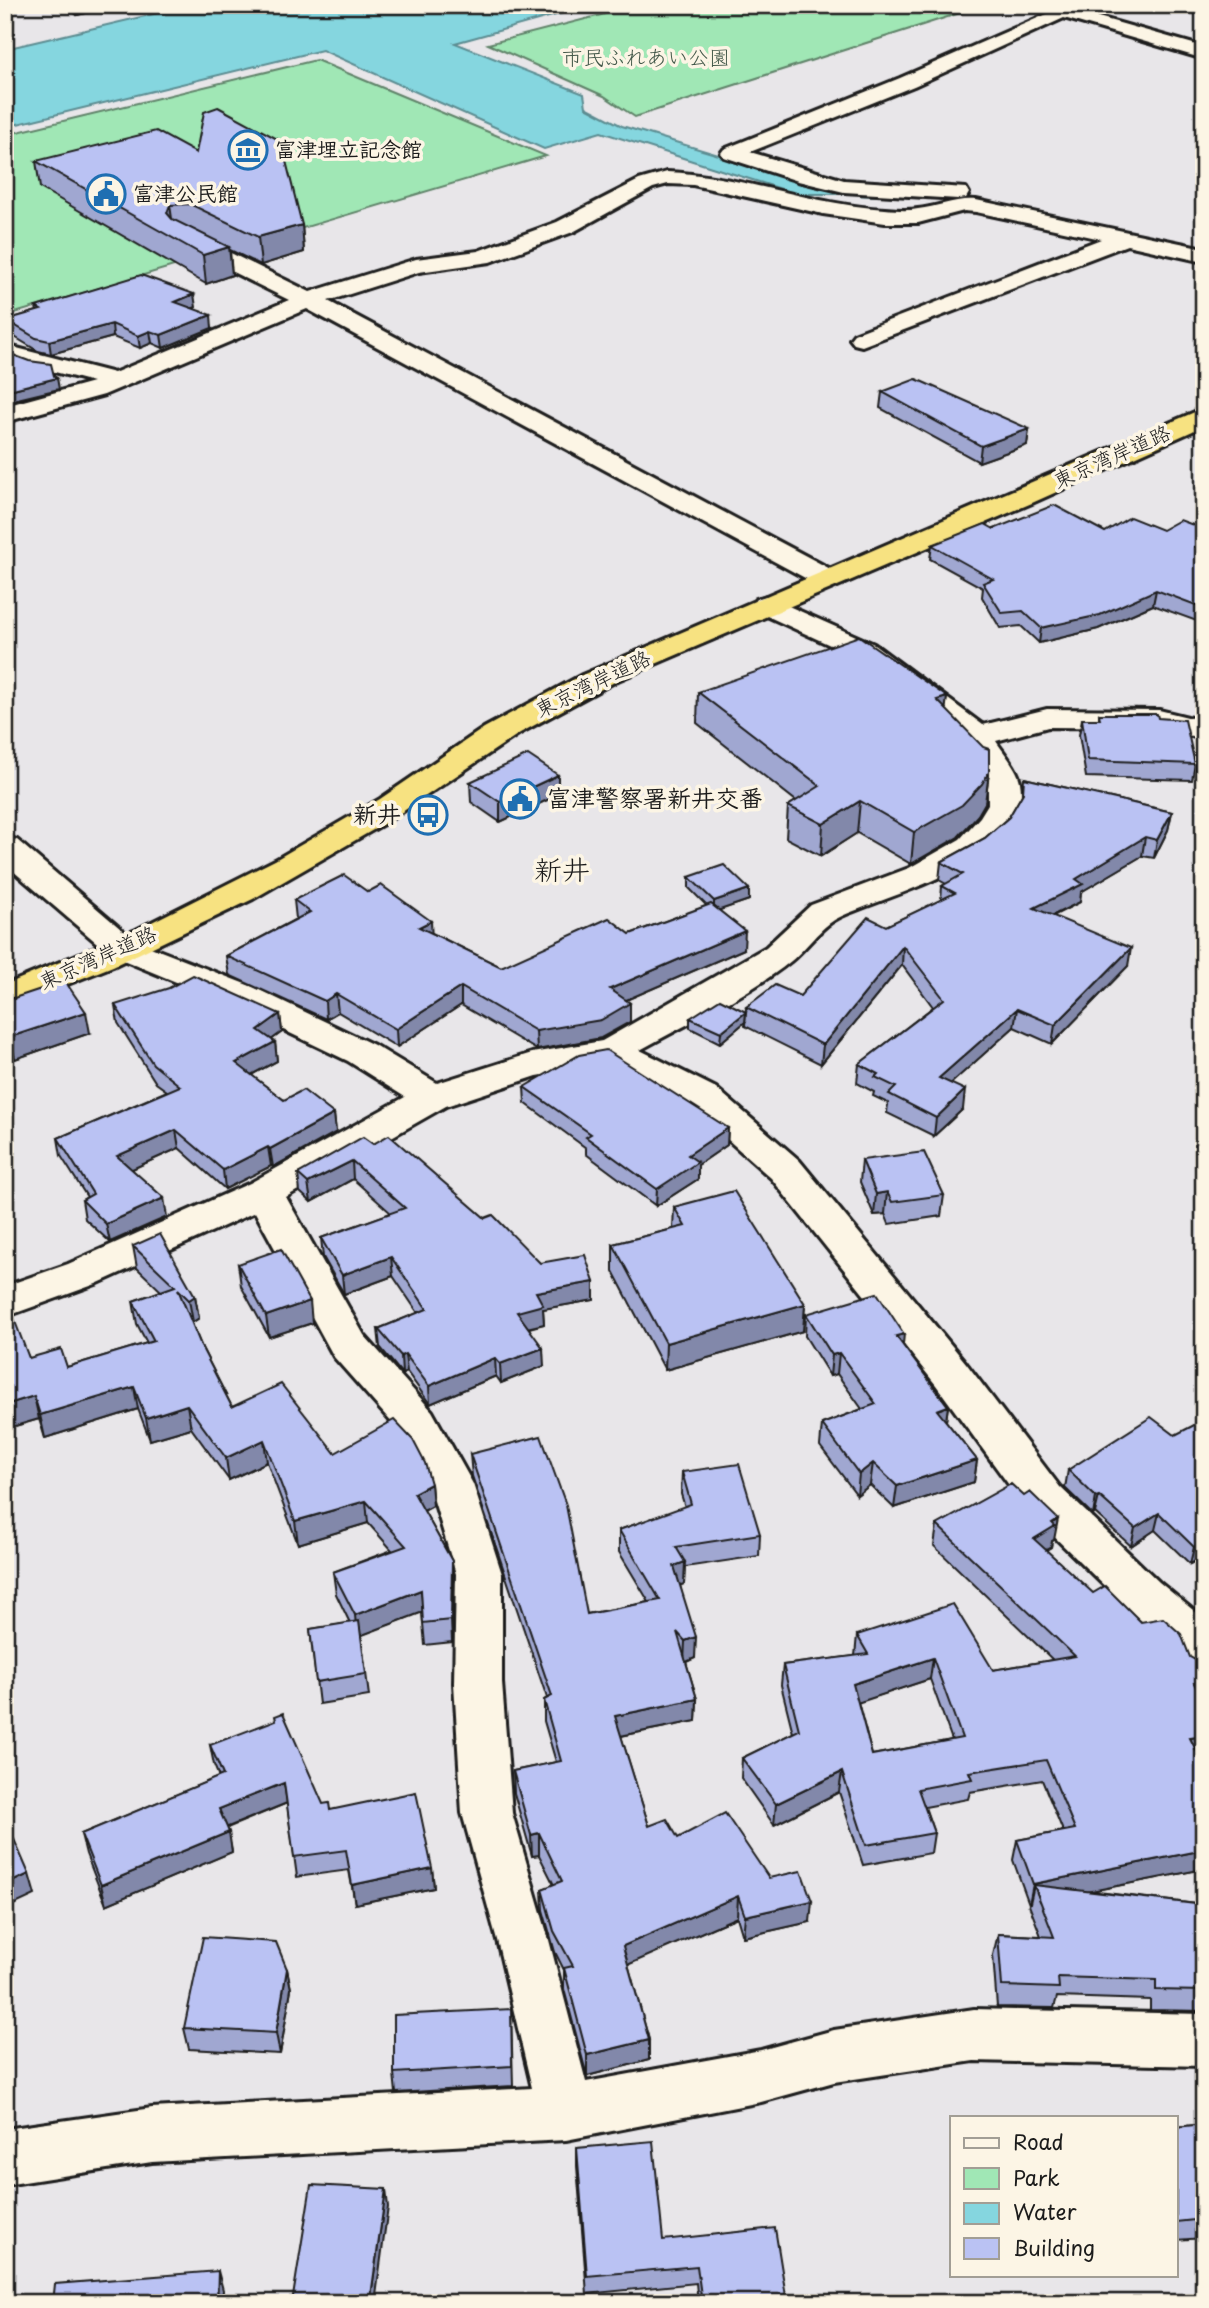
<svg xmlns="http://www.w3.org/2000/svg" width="1209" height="2308" viewBox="0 0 1209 2308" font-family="'Playpen Sans','Klee One',sans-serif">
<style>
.green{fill:#a0e7b5;stroke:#5e8268;stroke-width:2}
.water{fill:#85d6df;stroke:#5b8c91;stroke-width:2}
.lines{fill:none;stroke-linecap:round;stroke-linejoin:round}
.stream{stroke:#5b8c91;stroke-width:5}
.minor-casing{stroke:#1c1c1c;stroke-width:6}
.highway-casing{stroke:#1c1c1c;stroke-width:6}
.minor{fill:#fcf5e5;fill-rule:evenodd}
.highway{fill:#f7e281;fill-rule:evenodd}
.wall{fill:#a0a7d1;stroke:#1c1c1c;stroke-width:2;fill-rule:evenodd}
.shaded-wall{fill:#8288aa;stroke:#1c1c1c;stroke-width:2}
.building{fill:#bac2f3;stroke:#1c1c1c;stroke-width:2;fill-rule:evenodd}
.labels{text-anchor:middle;stroke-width:7;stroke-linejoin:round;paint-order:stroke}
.far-park-label{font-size:21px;fill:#44594a;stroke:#fcf5e5}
.far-poi-label{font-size:21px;font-weight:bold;fill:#1c1c1c;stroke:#fcf5e5;text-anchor:start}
.far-street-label{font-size:21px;fill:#1c1c1c;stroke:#fcf5e5}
.poi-label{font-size:24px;font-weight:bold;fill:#1c1c1c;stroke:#fcf5e5;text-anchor:start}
.quarter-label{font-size:28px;fill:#1c1c1c;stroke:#fcf5e5}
</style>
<rect width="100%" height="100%" fill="#e8e6e9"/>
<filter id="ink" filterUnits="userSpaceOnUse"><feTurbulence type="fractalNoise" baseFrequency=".0143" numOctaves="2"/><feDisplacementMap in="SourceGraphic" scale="14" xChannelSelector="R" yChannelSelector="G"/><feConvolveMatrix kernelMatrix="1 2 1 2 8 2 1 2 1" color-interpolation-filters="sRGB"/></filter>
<g filter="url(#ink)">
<!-- green -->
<g class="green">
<path d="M 640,5 L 985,5 L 635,117 L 604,96 L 488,44 Z"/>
<path d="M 316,60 L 546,156 L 5,316 L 5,135 Z"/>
</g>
<!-- water -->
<path class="water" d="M 192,5 L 592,5 L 455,43 L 584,94 L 586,107 L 622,126 L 822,186 L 876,194 L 797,194 L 601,132 L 544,149 L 322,50 L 5,127 L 5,49 Z"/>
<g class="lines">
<!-- stream -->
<g class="stream">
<path d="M 862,194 L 902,195"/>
<path d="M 950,197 L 985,203"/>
</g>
<!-- minor casing -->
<g class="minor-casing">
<g id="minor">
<path d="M 1063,7 L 1204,47 L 1204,59 L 1064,18 L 914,86 L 750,152 L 844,180 L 966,188 L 969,193 L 966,198 L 958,199 L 844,192 L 798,181 L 724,157 L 721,153 L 724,149 L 900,78 Z"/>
<path d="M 667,172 C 741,175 811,205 885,209 C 896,210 908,211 918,209 C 938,207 956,198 976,200 L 1204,248 L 1204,262 L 1127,245 L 862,346 L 854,344 L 850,339 L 854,334 L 1101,239 L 976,212 L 964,211 L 918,223 L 885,223 L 823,214 L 693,185 L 668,184 L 653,188 L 573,232 L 490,262 L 419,272 L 328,301 L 838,573 L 842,579 L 838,585 L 828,587 L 818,585 L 307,309 L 104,395 L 5,422 L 5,406 L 93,382 L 5,359 L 5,345 L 114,373 L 289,300 L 178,245 L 175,240 L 178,235 L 194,235 L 310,292 L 416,259 L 478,251 L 557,222 L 639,180 Z"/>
<path d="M 766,596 L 874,644 L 983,725 L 1047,709 L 1159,710 L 1204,721 L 1204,739 L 1159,728 L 1048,727 L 996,741 C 1003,752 1018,769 1020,782 C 1034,861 888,894 838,918 C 820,927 806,949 791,961 C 746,997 690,1022 640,1050 L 716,1088 L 799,1160 L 966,1363 L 1060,1487 L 1159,1582 L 1204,1619 L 1204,1683 L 1187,1677 L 1178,1653 L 1127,1608 L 1028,1511 L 936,1385 L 771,1178 L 690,1106 L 607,1064 L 537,1076 L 446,1106 L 286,1197 L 364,1335 L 432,1411 L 473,1484 L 502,1574 L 502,1683 L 512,1813 L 549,1940 L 586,2082 L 761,2050 L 834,2030 L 974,2009 L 1204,2014 L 1204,2066 L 974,2061 L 834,2082 L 761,2102 L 566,2140 L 152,2162 L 5,2185 L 5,2129 L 152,2108 L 532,2088 L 497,1940 L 462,1813 L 454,1683 L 456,1574 L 429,1484 L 402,1434 L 334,1357 L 255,1212 L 96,1284 L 5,1317 L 5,1286 L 68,1264 L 250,1183 L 405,1097 L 348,1061 L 227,1003 L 111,955 L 5,864 L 5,837 L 17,840 L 135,941 L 253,987 L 374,1045 L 437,1083 L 532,1053 L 602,1041 L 766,947 L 811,905 L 909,868 L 960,839 L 980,817 L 988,804 L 988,780 L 966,742 L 854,656 L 756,611 L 752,605 L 756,599 Z"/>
</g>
</g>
<!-- highway casing -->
<g class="highway-casing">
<path id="highway" d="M 1204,408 L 1204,426 L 1032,503 L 618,680 L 520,733 L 387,822 L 253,899 L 113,966 L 5,1009 L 5,985 L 136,930 L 275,860 L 380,799 L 484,728 L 582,675 Z"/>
</g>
<!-- minor -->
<use href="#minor" class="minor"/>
<!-- highway -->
<use href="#highway" class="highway"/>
</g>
<!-- wall -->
<g class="wall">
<path d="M 63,5 L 122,5 L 77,15 Z"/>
<path d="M 36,161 L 302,225 L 304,252 L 261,265 L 230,250 L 232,275 L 206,284 L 40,188 Z"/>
<path d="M 36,307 L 196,307 L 192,309 L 212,328 L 163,348 L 152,343 L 140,348 L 113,337 L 51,354 L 38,351 L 8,333 L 6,320 L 37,311 Z"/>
<path d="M 882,392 L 1029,429 L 1027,445 L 979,462 L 880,408 Z"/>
<path d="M 994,529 L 1105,532 L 1204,529 L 1204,622 L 1202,623 L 1153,605 L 1098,629 L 1039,643 L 1021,626 L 1000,628 L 982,597 L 983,588 L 930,559 L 932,545 Z"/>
<path d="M 698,692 L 947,697 L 945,708 L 989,772 L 985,803 L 978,815 L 958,837 L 911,864 L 857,833 L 821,856 L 786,838 L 788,806 L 796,801 L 697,723 Z"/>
<path d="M 1099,714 L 1195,764 L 1192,780 L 1086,777 L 1079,735 L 1082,719 L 1099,719 Z"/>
<path d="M 1024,778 L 1172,812 L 1168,830 L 1154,858 L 1142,856 L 1081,892 L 1080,902 L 1053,916 L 1128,966 L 1052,1044 L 1014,1027 L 951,1083 L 963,1109 L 934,1136 L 887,1113 L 888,1103 L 873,1096 L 874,1092 L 857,1083 L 859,1064 L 933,1007 L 902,965 L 821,1064 L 745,1026 L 746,1007 L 800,996 L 886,926 L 941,900 L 942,886 L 946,884 L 939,880 L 941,862 L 985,838 L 1009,817 L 1022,795 Z"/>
<path d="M 470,782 L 558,795 L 500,822 L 471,802 Z"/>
<path d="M 689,877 L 749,889 L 749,900 L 719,910 L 744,949 L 626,1000 L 630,1003 L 630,1022 L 601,1038 L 537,1050 L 461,1005 L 397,1047 L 338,1012 L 326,1019 L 229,975 L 226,956 L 296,919 L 294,900 L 368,892 L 432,933 L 501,967 L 630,934 L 707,906 L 689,888 Z"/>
<path d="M 5,1001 L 90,1033 L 15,1059 L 5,1044 Z"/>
<path d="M 115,1005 L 280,1014 L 282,1032 L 271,1040 L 275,1042 L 277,1061 L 251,1075 L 284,1100 L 334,1114 L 336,1132 L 273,1167 L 271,1166 L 225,1189 L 179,1148 L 132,1169 L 167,1217 L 110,1242 L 85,1219 L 82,1200 L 87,1197 L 61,1156 L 58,1138 L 167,1091 L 156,1083 L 118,1023 Z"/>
<path d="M 690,1018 L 745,1022 L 720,1043 L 690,1028 Z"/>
<path d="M 524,1087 L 728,1128 L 727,1145 L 698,1165 L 698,1179 L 656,1206 L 586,1154 L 586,1148 L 525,1103 Z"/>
<path d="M 373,1144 L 485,1218 L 540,1263 L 594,1282 L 594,1300 L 543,1309 L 544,1324 L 529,1328 L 544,1366 L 501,1383 L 496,1376 L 430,1404 L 407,1372 L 402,1374 L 380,1347 L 378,1329 L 418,1313 L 393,1276 L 344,1294 L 323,1257 L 321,1238 L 391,1213 L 353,1179 L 311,1202 L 300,1192 L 298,1174 Z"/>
<path d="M 862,1160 L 944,1195 L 941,1216 L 889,1224 L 885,1214 L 874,1215 L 860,1182 Z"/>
<path d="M 674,1207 L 805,1304 L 803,1331 L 665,1370 L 613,1271 L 613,1244 L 673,1229 Z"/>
<path d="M 133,1246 L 195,1296 L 199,1318 L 193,1322 L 190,1320 L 202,1348 L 232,1407 L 335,1453 L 431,1484 L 433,1506 L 424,1511 L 452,1561 L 453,1583 L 452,1642 L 425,1645 L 422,1612 L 361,1635 L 369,1696 L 319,1704 L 310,1629 L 350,1623 L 336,1594 L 333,1572 L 392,1550 L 368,1523 L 298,1544 L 267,1462 L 229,1480 L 191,1428 L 150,1440 L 138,1409 L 45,1438 L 39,1419 L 5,1429 L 5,1311 L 29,1358 L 67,1367 L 147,1343 L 137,1324 L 133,1301 L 161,1291 L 137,1268 Z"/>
<path d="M 238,1264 L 312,1323 L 269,1337 L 241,1286 Z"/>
<path d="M 806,1314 L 903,1345 L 948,1406 L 946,1421 L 977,1460 L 974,1482 L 894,1508 L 870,1485 L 857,1495 L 820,1446 L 822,1424 L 862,1409 L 837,1374 L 830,1376 L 805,1336 Z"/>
<path d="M 1175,1435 L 1204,1556 L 1190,1564 L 1155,1530 L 1131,1546 L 1095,1513 L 1093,1515 L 1065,1488 L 1068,1470 Z"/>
<path d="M 470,1454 L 587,1614 L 649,1602 L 619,1552 L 619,1530 L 685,1507 L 681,1494 L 682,1472 L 760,1534 L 759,1556 L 685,1567 L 684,1584 L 680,1585 L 695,1658 L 686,1662 L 697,1699 L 696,1721 L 621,1736 L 649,1826 L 769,1878 L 810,1922 L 743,1937 L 737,1917 L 628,1964 L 649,2040 L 649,2060 L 587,2076 L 564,1989 L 564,1970 L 555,1952 L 543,1910 L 542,1889 L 554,1885 L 539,1855 L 532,1856 L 514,1793 L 513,1771 L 556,1762 L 544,1721 L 544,1700 L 547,1698 L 472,1476 Z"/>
<path d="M 937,1525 L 1054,1540 L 1052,1541 L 1051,1547 L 1046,1550 L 1202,1699 L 1204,1703 L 1204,1755 L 1199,1756 L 1204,1766 L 1204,1869 L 1090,1891 L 1204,1905 L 1204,2011 L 1150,2010 L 1150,2000 L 1057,1997 L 1054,2008 L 997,2007 L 993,1955 L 998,1934 L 1041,1936 L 1029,1905 L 1030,1903 L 1029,1904 L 1013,1860 L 1017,1840 L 1063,1831 L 1042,1780 L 970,1792 L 968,1799 L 925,1807 L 934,1833 L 931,1853 L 863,1865 L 839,1792 L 774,1825 L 741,1778 L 742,1758 L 793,1733 L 781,1685 L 783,1665 L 855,1656 L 857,1635 L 993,1670 L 1053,1660 L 934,1546 ZM 930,1679 L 952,1740 L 872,1755 L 858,1702 Z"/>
<path d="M 210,1745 L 323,1804 L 330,1810 L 432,1868 L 434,1888 L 355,1904 L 349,1870 L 297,1877 L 287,1803 L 227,1828 L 232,1852 L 106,1905 L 86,1854 L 81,1834 L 219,1777 L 214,1765 Z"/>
<path d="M 287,1969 L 291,1989 L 280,2054 L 189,2049 L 184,2028 Z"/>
<path d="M 511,2009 L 513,2086 L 396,2093 L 394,2073 Z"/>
<path d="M 1204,2124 L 1204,2238 L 1176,2240 L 1176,2127 Z"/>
<path d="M 577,2148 L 663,2240 L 786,2296 L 785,2303 L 698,2303 L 696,2283 L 587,2294 L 577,2166 Z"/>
</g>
<!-- shaded-wall -->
<g class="shaded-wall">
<path d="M 75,5 L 122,5 L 77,15 Z"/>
<path d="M 170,205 L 174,233 L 167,213 Z"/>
<path d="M 302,225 L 304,252 L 261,265 L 258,237 Z"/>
<path d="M 229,247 L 232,275 L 206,284 L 203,255 Z"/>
<path d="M 194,294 L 196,307 L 176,315 L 175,302 Z"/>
<path d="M 211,315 L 212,328 L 163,348 L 161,335 Z"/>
<path d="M 112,324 L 113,337 L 51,354 L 49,341 Z"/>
<path d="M 150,331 L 152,343 L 140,348 L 138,336 Z"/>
<path d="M 57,378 L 59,389 L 5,402 L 5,391 Z"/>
<path d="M 1029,429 L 1027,445 L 979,462 L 981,446 Z"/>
<path d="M 1204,541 L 1204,554 L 1195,547 Z"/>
<path d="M 1156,590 L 1153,605 L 1098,629 L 1039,643 L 1041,628 Z"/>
<path d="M 947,697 L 943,728 L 937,700 Z"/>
<path d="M 989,772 L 985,803 L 978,815 L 958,837 L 911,864 L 914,832 Z"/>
<path d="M 558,775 L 558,795 L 500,822 L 500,802 Z"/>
<path d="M 860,801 L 857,833 L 821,856 L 823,824 Z"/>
<path d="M 1172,812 L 1168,830 L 1154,858 L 1157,840 Z"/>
<path d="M 1145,837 L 1142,856 L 1081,892 L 1080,902 L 1031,926 L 1034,908 L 1076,879 Z"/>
<path d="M 749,889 L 749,900 L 714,912 L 714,901 Z"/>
<path d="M 431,921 L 432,940 L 419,927 Z"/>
<path d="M 745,931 L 744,949 L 610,1007 L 610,989 Z"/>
<path d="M 903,946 L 902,965 L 821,1064 L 823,1045 Z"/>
<path d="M 1131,948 L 1128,966 L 1052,1044 L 1055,1025 Z"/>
<path d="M 461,987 L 461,1005 L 397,1047 L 396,1029 Z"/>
<path d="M 336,994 L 338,1012 L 326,1019 L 325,1001 Z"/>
<path d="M 630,1003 L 630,1022 L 601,1038 L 537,1050 L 536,1031 Z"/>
<path d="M 1017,1009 L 1014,1027 L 937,1096 L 939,1078 Z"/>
<path d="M 86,1012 L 90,1033 L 15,1059 L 10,1037 Z"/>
<path d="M 746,1012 L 745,1022 L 720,1043 L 721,1032 Z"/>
<path d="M 280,1014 L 282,1032 L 260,1048 L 258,1030 Z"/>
<path d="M 275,1042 L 277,1061 L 238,1082 L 236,1063 Z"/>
<path d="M 965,1090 L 963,1109 L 934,1136 L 936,1118 Z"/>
<path d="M 334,1114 L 336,1132 L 273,1167 L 270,1149 Z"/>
<path d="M 728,1128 L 727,1145 L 698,1165 L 698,1179 L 656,1206 L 657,1189 L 688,1155 Z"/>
<path d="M 176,1130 L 179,1148 L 121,1174 L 117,1156 Z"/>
<path d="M 268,1147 L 271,1166 L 225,1189 L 223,1170 Z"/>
<path d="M 352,1161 L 353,1179 L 311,1202 L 308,1183 Z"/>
<path d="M 887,1192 L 885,1214 L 874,1215 L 876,1194 Z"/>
<path d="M 164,1198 L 167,1217 L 110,1242 L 106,1224 Z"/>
<path d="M 391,1257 L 393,1276 L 344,1294 L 342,1275 Z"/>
<path d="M 594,1282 L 594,1300 L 543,1309 L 544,1324 L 518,1330 L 517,1312 L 536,1292 Z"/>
<path d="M 195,1296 L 199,1318 L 193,1322 L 189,1300 Z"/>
<path d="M 310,1301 L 312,1323 L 269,1337 L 266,1316 Z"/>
<path d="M 805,1304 L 803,1331 L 665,1370 L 666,1343 Z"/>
<path d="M 904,1334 L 902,1355 L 896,1336 Z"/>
<path d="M 543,1348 L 544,1366 L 501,1383 L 500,1364 Z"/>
<path d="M 839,1353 L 837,1374 L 830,1376 L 832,1355 Z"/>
<path d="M 405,1354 L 407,1372 L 402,1374 L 401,1356 Z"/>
<path d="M 495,1358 L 496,1376 L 430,1404 L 429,1386 Z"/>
<path d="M 134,1387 L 138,1409 L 45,1438 L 40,1415 Z"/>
<path d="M 34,1396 L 39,1419 L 5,1429 L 5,1405 Z"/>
<path d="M 187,1405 L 191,1428 L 150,1440 L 146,1418 Z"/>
<path d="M 948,1406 L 945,1428 L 937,1410 Z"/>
<path d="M 264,1440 L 267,1462 L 229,1480 L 226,1458 Z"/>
<path d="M 977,1460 L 974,1482 L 894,1508 L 897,1486 Z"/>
<path d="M 873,1463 L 870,1485 L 857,1495 L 859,1474 Z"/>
<path d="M 431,1484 L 433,1506 L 416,1515 L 414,1493 Z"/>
<path d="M 1099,1496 L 1095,1513 L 1093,1515 L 1096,1497 Z"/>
<path d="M 366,1501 L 368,1523 L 298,1544 L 295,1521 Z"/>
<path d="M 1159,1513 L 1155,1530 L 1131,1546 L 1135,1528 Z"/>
<path d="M 1058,1519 L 1054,1540 L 1052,1541 L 1051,1547 L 1030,1559 L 1034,1539 Z"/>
<path d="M 1204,1542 L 1204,1556 L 1190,1564 L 1194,1547 Z"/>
<path d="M 452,1561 L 453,1583 L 452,1642 L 451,1620 Z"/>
<path d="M 685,1562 L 684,1584 L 673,1588 L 674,1566 Z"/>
<path d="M 421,1590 L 423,1612 L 357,1637 L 355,1615 Z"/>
<path d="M 696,1637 L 695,1658 L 684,1663 L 685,1641 Z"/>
<path d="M 933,1658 L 930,1679 L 851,1705 L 853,1684 Z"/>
<path d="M 1204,1681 L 1204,1691 L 1201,1701 L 1194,1683 Z"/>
<path d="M 697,1699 L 696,1721 L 615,1737 L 615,1716 Z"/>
<path d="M 1204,1736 L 1204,1755 L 1185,1758 L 1190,1738 Z"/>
<path d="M 842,1772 L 839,1792 L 774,1825 L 776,1804 Z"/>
<path d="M 284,1783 L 287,1803 L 223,1829 L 219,1809 Z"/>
<path d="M 229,1832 L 232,1852 L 106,1905 L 101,1885 Z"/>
<path d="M 539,1833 L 539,1855 L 532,1856 L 531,1835 Z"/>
<path d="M 1204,1850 L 1204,1869 L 1040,1901 L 1034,1885 L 1030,1903 L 1029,1904 L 1033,1884 Z"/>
<path d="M 432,1868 L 434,1888 L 355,1904 L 352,1885 Z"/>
<path d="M 29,1874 L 35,1895 L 5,1909 L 5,1885 Z"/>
<path d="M 738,1896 L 737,1917 L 623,1967 L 623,1946 Z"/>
<path d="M 812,1901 L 810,1922 L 743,1937 L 745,1916 Z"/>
<path d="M 287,1969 L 291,1989 L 280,2054 L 276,2033 Z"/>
<path d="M 649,2040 L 649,2060 L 587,2076 L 587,2055 Z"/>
<path d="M 386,2189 L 388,2207 L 375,2303 L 370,2303 Z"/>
<path d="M 218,2271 L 223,2290 L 222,2303 L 217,2303 Z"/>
</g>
<!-- building -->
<g class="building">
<path d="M 218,107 L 281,141 L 302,225 L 258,237 L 190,204 L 170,205 L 167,213 L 172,219 L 229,247 L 203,255 L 36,161 L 156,131 L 196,153 L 204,112 Z"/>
<path d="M 141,275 L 194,294 L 175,302 L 211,315 L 161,335 L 150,331 L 138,336 L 112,324 L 49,341 L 36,338 L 6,320 L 41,310 L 36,307 Z"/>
<path d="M 5,352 L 29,361 L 51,364 L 54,376 L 57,378 L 5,391 Z"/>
<path d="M 916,379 L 1029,429 L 981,446 L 882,392 Z"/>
<path d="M 1054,505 L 1105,532 L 1130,517 L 1162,530 L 1180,520 L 1204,529 L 1204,541 L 1195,547 L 1204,550 L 1204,608 L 1156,590 L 1100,615 L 1041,628 L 1023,611 L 1002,613 L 983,583 L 993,579 L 932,545 L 985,524 L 994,529 Z"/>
<path d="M 859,636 L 947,697 L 937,700 L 983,747 L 989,749 L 989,772 L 982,784 L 962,805 L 914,832 L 860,801 L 823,824 L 788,806 L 820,786 L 698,692 Z"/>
<path d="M 1099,714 L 1157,714 L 1158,718 L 1185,720 L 1195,764 L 1088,760 L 1082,719 L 1100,719 Z"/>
<path d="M 528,755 L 558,775 L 500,802 L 470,782 Z"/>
<path d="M 1024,778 L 1172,812 L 1157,840 L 1145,837 L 1076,879 L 1083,884 L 1034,908 L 1131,948 L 1055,1025 L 1017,1009 L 939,1078 L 965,1090 L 936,1118 L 889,1094 L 896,1087 L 875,1077 L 878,1074 L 859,1064 L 944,999 L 903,946 L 823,1045 L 746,1007 L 775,985 L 800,996 L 868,917 L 886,926 L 955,893 L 942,886 L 963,874 L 941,862 L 985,838 L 1009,817 L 1023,793 Z"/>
<path d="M 724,865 L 749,889 L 714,901 L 689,877 Z"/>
<path d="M 344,875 L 368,892 L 381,885 L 431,921 L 419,927 L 501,967 L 609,918 L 630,934 L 711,904 L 745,931 L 610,989 L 630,1003 L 601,1020 L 536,1031 L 461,987 L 396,1029 L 336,994 L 325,1001 L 226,956 L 310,912 L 294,900 Z"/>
<path d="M 193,975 L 280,1014 L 258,1030 L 275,1042 L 236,1063 L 284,1100 L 303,1090 L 334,1114 L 270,1149 L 268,1147 L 223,1170 L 176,1130 L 117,1156 L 164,1198 L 106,1224 L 82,1200 L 93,1194 L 58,1138 L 180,1086 L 153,1064 L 115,1005 L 169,988 Z"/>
<path d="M 65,981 L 86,1012 L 10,1037 L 5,1030 L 5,1001 Z"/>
<path d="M 720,999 L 746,1012 L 721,1032 L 690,1018 Z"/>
<path d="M 606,1050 L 728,1128 L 688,1155 L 698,1162 L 657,1189 L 586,1137 L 591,1134 L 524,1087 L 579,1055 Z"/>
<path d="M 389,1135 L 485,1218 L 493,1215 L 540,1263 L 585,1255 L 594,1282 L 536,1292 L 543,1305 L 517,1312 L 543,1348 L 500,1364 L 495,1358 L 429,1386 L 405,1354 L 401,1356 L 378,1329 L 427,1309 L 391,1257 L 342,1275 L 321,1238 L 405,1208 L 352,1161 L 308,1183 L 298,1174 L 363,1137 L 373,1144 Z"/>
<path d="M 924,1152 L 944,1195 L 892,1202 L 887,1192 L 876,1194 L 862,1160 Z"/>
<path d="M 734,1191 L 805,1304 L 666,1343 L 613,1244 L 685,1226 L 674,1207 Z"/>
<path d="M 160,1234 L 195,1296 L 189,1300 L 178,1289 L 202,1348 L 232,1407 L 281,1384 L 335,1453 L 394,1420 L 413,1440 L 425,1463 L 431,1484 L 414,1493 L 452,1561 L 451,1620 L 423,1623 L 421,1590 L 355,1615 L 333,1572 L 406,1546 L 366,1501 L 295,1521 L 264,1440 L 226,1458 L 187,1405 L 146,1418 L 134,1387 L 40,1415 L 34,1396 L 5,1405 L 5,1311 L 11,1311 L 29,1358 L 61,1349 L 67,1367 L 154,1341 L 133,1301 L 175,1286 L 133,1246 Z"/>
<path d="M 281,1249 L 310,1301 L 266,1316 L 238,1264 Z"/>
<path d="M 877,1293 L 904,1334 L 896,1336 L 948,1406 L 937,1410 L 977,1460 L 897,1486 L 873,1463 L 859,1474 L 822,1424 L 876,1404 L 839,1353 L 832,1355 L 806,1314 Z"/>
<path d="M 1151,1417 L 1175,1435 L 1204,1420 L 1204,1542 L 1194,1547 L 1159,1513 L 1135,1528 L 1099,1496 L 1096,1497 L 1068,1470 Z"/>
<path d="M 541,1436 L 566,1505 L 587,1614 L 660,1600 L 619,1530 L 691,1504 L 682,1472 L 739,1464 L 760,1534 L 676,1547 L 685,1562 L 674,1566 L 696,1637 L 685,1641 L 677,1632 L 697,1699 L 615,1716 L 649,1826 L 667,1819 L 678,1838 L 725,1813 L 769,1878 L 801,1871 L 812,1901 L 745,1916 L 738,1896 L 623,1946 L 649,2040 L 587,2055 L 564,1968 L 573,1966 L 554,1931 L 542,1889 L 562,1881 L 539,1833 L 531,1835 L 513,1771 L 561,1761 L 544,1700 L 552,1696 L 470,1454 Z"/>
<path d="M 1011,1484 L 1024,1496 L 1030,1492 L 1058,1519 L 1052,1523 L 1055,1526 L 1034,1539 L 1093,1593 L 1105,1586 L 1141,1622 L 1163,1618 L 1181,1634 L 1190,1657 L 1197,1661 L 1204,1675 L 1204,1681 L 1194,1683 L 1204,1703 L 1204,1736 L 1190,1738 L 1204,1766 L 1204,1850 L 1033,1884 L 1017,1840 L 1075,1829 L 1046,1760 L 969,1772 L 972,1779 L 918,1789 L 934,1833 L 866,1845 L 842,1772 L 776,1804 L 742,1758 L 799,1730 L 783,1665 L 868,1654 L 857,1635 L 953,1604 L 993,1670 L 1075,1656 L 937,1525 ZM 933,1658 L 962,1738 L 872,1755 L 853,1684 Z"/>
<path d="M 359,1621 L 366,1674 L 316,1682 L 310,1629 Z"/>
<path d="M 283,1713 L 323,1804 L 329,1803 L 330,1810 L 416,1792 L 432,1868 L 352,1885 L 346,1850 L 294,1857 L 284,1783 L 219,1809 L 229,1832 L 101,1885 L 81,1834 L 223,1775 L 210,1745 L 276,1720 L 275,1716 Z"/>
<path d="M 10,1830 L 29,1874 L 5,1885 L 5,1832 Z"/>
<path d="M 1034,1885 L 1204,1905 L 1204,1991 L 1156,1990 L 1156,1980 L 1058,1977 L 1059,1988 L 1002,1986 L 998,1934 L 1054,1937 Z"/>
<path d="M 203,1937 L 276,1942 L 287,1969 L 276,2033 L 184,2028 Z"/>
<path d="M 511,2009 L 512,2066 L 394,2073 L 394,2015 Z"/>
<path d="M 1204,2124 L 1204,2219 L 1176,2222 L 1176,2127 Z"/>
<path d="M 653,2141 L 663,2240 L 775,2228 L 786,2296 L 778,2297 L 778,2303 L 702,2303 L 697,2266 L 587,2276 L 577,2148 Z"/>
<path d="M 311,2185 L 386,2189 L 370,2303 L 292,2303 Z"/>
<path d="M 218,2271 L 217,2303 L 53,2303 L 55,2284 Z"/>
</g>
</g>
<!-- icons -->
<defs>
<g id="museum-ring" transform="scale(2.0125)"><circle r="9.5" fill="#fcf5e5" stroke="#1f6fb2" stroke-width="1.5"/><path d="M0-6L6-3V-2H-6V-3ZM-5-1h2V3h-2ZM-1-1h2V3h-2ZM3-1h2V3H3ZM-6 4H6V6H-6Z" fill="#1f6fb2"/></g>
<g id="civic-ring" transform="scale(2.0125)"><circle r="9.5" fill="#fcf5e5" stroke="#1f6fb2" stroke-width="1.5"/><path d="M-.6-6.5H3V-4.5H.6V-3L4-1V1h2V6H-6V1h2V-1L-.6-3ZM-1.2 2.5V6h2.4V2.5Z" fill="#1f6fb2"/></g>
<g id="bus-ring" transform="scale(2.0125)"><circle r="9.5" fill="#fcf5e5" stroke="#1f6fb2" stroke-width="1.5"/><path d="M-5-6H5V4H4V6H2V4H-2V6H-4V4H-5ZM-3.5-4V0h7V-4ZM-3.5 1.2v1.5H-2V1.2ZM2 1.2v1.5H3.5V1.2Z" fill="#1f6fb2"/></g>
</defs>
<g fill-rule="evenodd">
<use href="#museum-ring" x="248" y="150"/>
<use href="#civic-ring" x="106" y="194"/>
<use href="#civic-ring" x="520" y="799"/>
<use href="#bus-ring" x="428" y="815"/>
</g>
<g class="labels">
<!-- far-park labels -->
<g class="far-park-label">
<text x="646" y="65">市民ふれあい公園</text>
</g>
<!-- far-poi labels -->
<g class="far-poi-label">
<text x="275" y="157">富津埋立記念館</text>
<text x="133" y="201">富津公民館</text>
</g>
<!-- far-street labels -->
<g class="far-street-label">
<text transform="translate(1112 457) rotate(-24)" y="7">東京湾岸道路</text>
<text transform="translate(593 684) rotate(-26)" y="7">東京湾岸道路</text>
<text transform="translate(98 958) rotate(-24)" y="7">東京湾岸道路</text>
</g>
<!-- poi labels -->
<g class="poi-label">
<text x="547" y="807">富津警察署新井交番</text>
<text x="401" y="823" text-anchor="end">新井</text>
</g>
<!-- quarter labels -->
<g class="quarter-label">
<text x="562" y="880">新井</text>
</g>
</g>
<!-- margin -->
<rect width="1209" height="2308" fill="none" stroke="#fcf5e5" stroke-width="28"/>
<rect x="14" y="14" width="1181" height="2280" fill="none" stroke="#1c1c1c" stroke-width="2.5" filter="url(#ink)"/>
<!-- legend -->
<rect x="950" y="2116" width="228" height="161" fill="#fcf5e5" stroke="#a29e95" stroke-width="2"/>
<rect x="964" y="2138" width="35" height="10" fill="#fcf5e5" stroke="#a29e95" stroke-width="2"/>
<text x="1013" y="2150" font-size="21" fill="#1c1c1c">Road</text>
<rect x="964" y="2168" width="35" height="21" fill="#a0e7b5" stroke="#a29e95" stroke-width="2"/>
<text x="1013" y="2186" font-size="21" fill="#1c1c1c">Park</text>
<rect x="964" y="2203" width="35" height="21" fill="#85d6df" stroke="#a29e95" stroke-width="2"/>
<text x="1013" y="2220" font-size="21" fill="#1c1c1c">Water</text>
<rect x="964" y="2238" width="35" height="21" fill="#bac2f3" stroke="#a29e95" stroke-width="2"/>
<text x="1013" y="2256" font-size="21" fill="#1c1c1c">Building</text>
</svg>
